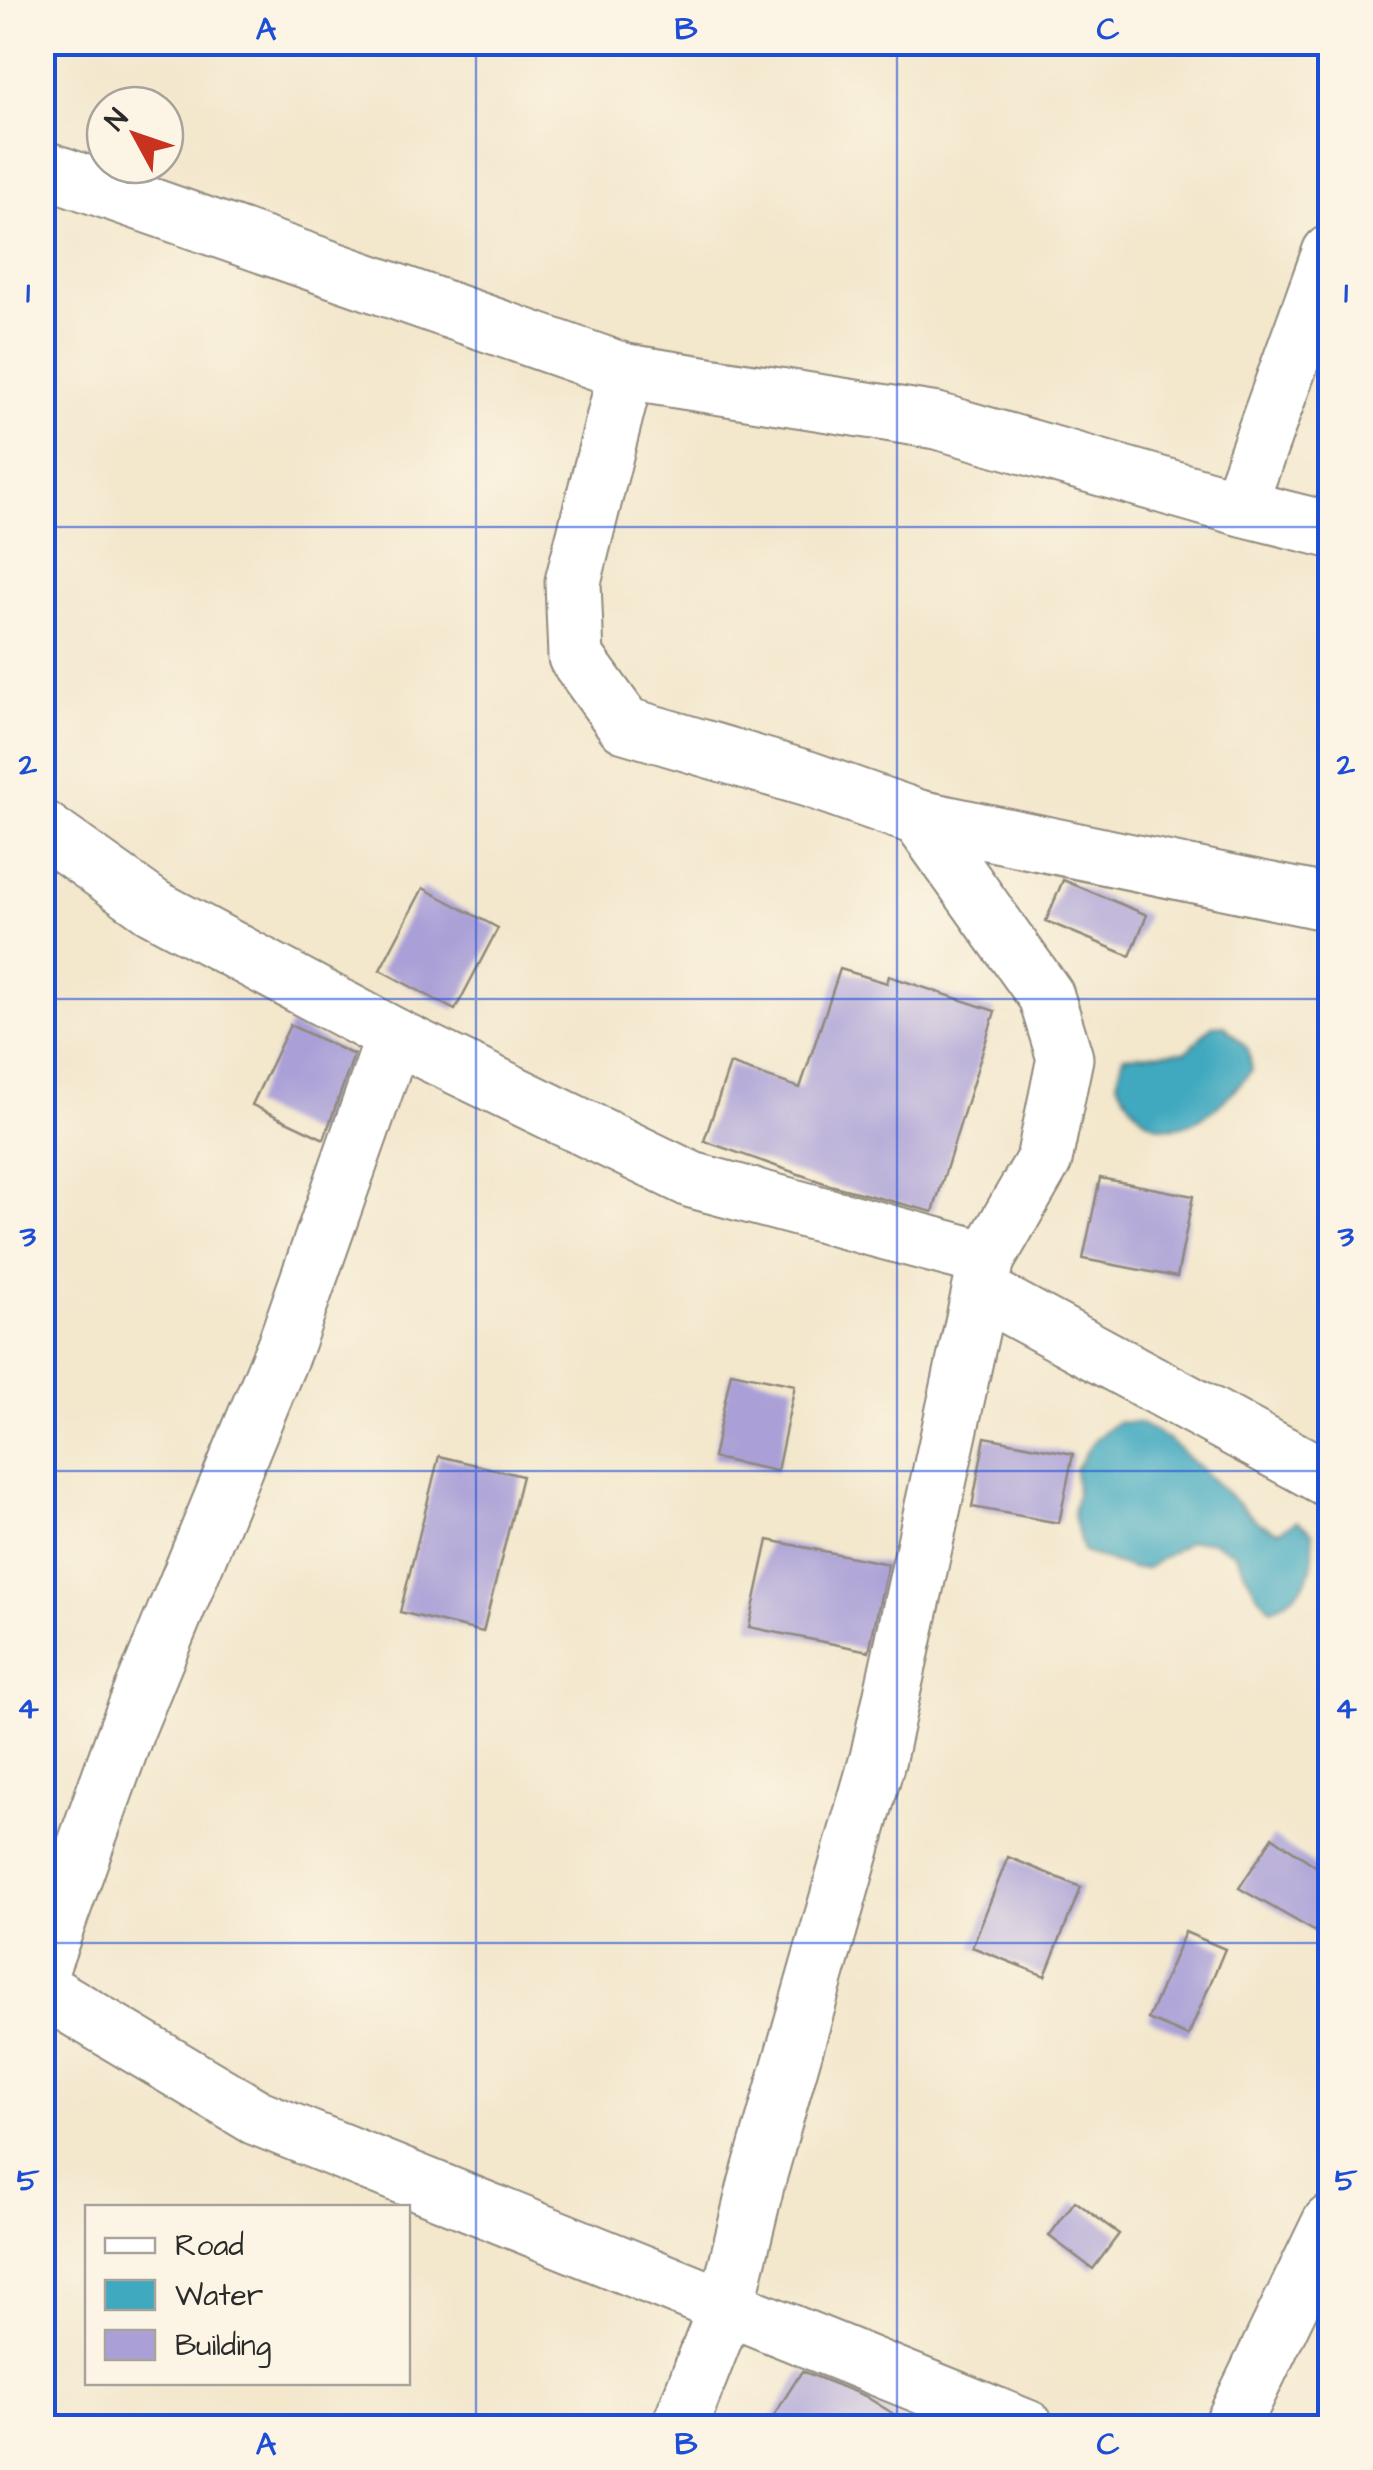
<svg xmlns="http://www.w3.org/2000/svg" width="1373" height="2470" viewBox="0 0 1373 2470" font-family="'Architects Daughter',sans-serif">
<style>
.water{fill:#3fa9bf;stroke:#356a75;stroke-width:2.5}
.building{fill:#aaa0d7}
.lines{fill:none;stroke-linecap:round;stroke-linejoin:round}
.street-casing{stroke:#8f897c;stroke-width:59}
.street{stroke:#fff;stroke-width:55}
.grid{fill:none;stroke:#1d4ed8;stroke-width:2.5;stroke-opacity:0.55}
.neatline{fill:none;stroke:#1d4ed8;stroke-width:4}
.grid-label{font-size:32px;text-anchor:middle;font-weight:bold;fill:#1d4ed8}
</style>
<rect width="100%" height="100%" fill="#fcf5e5"/>
<filter id="ink" filterUnits="userSpaceOnUse"><feTurbulence type="fractalNoise" baseFrequency=".01" numOctaves="2"/><feDisplacementMap in="SourceGraphic" scale="20" xChannelSelector="R" yChannelSelector="G"/><feConvolveMatrix kernelMatrix="1 2 1 2 8 2 1 2 1" color-interpolation-filters="sRGB"/></filter>
<filter id="wash" filterUnits="userSpaceOnUse"><feTurbulence type="fractalNoise" baseFrequency=".0048" numOctaves="4" result="noise"/><feDisplacementMap in="SourceGraphic" scale="40" xChannelSelector="R" yChannelSelector="G"/><feGaussianBlur stdDeviation="2.25" result="paint"/><feColorMatrix in="noise" values="0 0 0 0 0 0 0 0 0 0 0 0 0 0 0 0 0 1.4 0 .05"/><feComposite in="paint" operator="in"/></filter>
<g filter="url(#wash)">
<rect width="100%" height="100%" fill="#f3e7cc"/>
<!-- water -->
<g class="water">
<path d="M 1224,1025 L 1248,1049 L 1252,1070 C 1209,1122 1157,1163 1117,1081 L 1124,1056 L 1187,1051 L 1212,1026 Z"/>
<path d="M 1117,1422 L 1140,1423 L 1169,1440 L 1259,1523 L 1278,1531 L 1297,1521 L 1312,1532 C 1317,1573 1308,1590 1272,1609 L 1257,1594 L 1235,1553 L 1211,1541 L 1189,1541 L 1147,1568 L 1132,1569 L 1083,1552 L 1073,1514 L 1077,1492 L 1075,1469 L 1095,1439 Z"/>
</g>
<g id="blocks">
<!-- building -->
<g class="building">
<path d="M 1063,880 L 1147,915 L 1130,956 L 1046,921 Z"/>
<path d="M 423,888 L 498,928 L 455,1010 L 380,970 Z"/>
<path d="M 840,969 L 887,983 L 889,976 L 995,1011 L 933,1212 L 830,1185 L 704,1141 L 730,1064 L 800,1088 Z"/>
<path d="M 290,1025 L 354,1055 L 324,1139 L 252,1105 Z"/>
<path d="M 1100,1178 L 1193,1196 L 1177,1277 L 1083,1259 Z"/>
<path d="M 731,1372 L 795,1385 L 777,1471 L 713,1458 Z"/>
<path d="M 985,1437 L 1073,1454 L 1059,1523 L 972,1507 Z"/>
<path d="M 439,1456 L 522,1476 L 483,1632 L 400,1612 Z"/>
<path d="M 768,1540 L 888,1564 L 869,1651 L 749,1627 Z"/>
<path d="M 1273,1837 L 1330,1876 L 1330,1908 L 1316,1932 L 1239,1888 Z"/>
<path d="M 1008,1857 L 1081,1887 L 1045,1976 L 972,1947 Z"/>
<path d="M 1185,1932 L 1225,1949 L 1188,2036 L 1148,2019 Z"/>
<path d="M 1075,2201 L 1119,2234 L 1093,2269 L 1049,2236 Z"/>
<path d="M 802,2371 L 865,2396 L 916,2428 L 766,2428 Z"/>
</g>
</g>
</g>
<g filter="url(#ink)">
<use href="#blocks" fill-opacity="0" stroke="#8f897c" stroke-width="2.5"/>
<g class="lines">
<!-- street casing -->
<g class="street-casing">
<g id="street">
<path d="M 42,168 L 626,372 L 937,421 L 1238,507 L 1330,530"/>
<path d="M 626,372 L 573,582 L 576,657 L 625,725 L 808,779 L 919,818 L 1330,903"/>
<path d="M 1238,507 L 1330,253"/>
<path d="M 42,828 L 153,907 L 394,1036 L 692,1180 L 987,1259"/>
<path d="M 981,1291 L 1330,1480"/>
<path d="M 42,1966 L 127,1729 L 286,1343 L 394,1036"/>
<path d="M 42,1989 L 256,2117 L 1027,2428"/>
<path d="M 679,2428 L 727,2305 L 756,2185 L 878,1758 L 987,1259 L 1044,1160 L 1065,1058 L 1046,996 L 919,818"/>
<path d="M 1231,2428 L 1330,2223"/>
</g>
</g>
<!-- street -->
<use href="#street" class="street"/>
</g>
</g>
<!-- grid -->
<path class="grid" d="M 476,42 L 476,2428M 897,42 L 897,2428M 42,527 L 1330,527M 42,999 L 1330,999M 42,1471 L 1330,1471M 42,1943 L 1330,1943"/>
<!-- margin -->
<rect width="1373" height="2470" fill="none" stroke="#fcf5e5" stroke-width="110"/>
<!-- legend -->
<rect x="85" y="2205" width="325" height="180" fill="#fcf5e5" stroke="#a8a49b" stroke-width="2.5"/>
<rect x="105" y="2238" width="50" height="15" fill="#ffffff" stroke="#a8a49b" stroke-width="2.5"/>
<text x="175" y="2255" font-size="30" fill="#2b2b2b">Road</text>
<rect x="105" y="2280" width="50" height="30" fill="#3fa9bf" stroke="#a8a49b" stroke-width="2.5"/>
<text x="175" y="2305" font-size="30" fill="#2b2b2b">Water</text>
<rect x="105" y="2330" width="50" height="30" fill="#aaa0d7" stroke="#a8a49b" stroke-width="2.5"/>
<text x="175" y="2355" font-size="30" fill="#2b2b2b">Building</text>
<!-- north arrow -->
<g transform="translate(135 135) rotate(310)"><circle r="48" fill="#fcf5e5" stroke="#a8a49b" stroke-width="2.5"/>
<path d="M0-8L18 38L0 25L-18 38Z" fill="#c8321e"/>
<text y="-15" font-size="28" font-weight="bold" text-anchor="middle" fill="#2b2b2b">N</text>
</g>
<rect x="55" y="55" width="1263" height="2360" class="neatline"/>
<g class="grid-label">
<text x="266" y="39">A</text>
<text x="686" y="39">B</text>
<text x="1108" y="39">C</text>
<text x="28" y="302">1</text>
<text x="1346" y="302">1</text>
<text x="28" y="774">2</text>
<text x="1346" y="774">2</text>
<text x="28" y="1246">3</text>
<text x="1346" y="1246">3</text>
<text x="28" y="1718">4</text>
<text x="1346" y="1718">4</text>
<text x="28" y="2190">5</text>
<text x="1346" y="2190">5</text>
<text x="266" y="2454">A</text>
<text x="686" y="2454">B</text>
<text x="1108" y="2454">C</text>
</g>
</svg>
